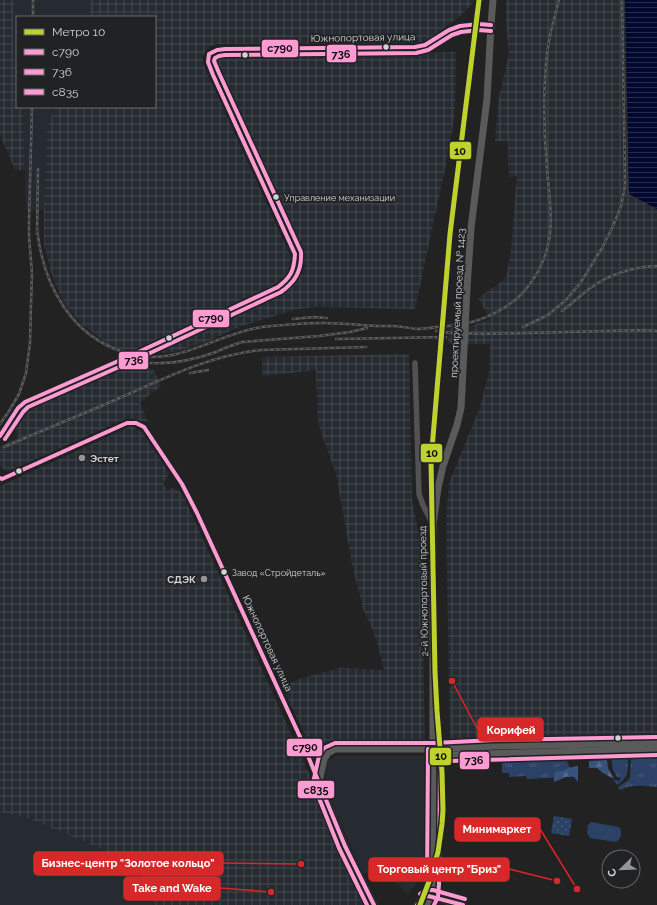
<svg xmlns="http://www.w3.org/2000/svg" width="657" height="905" viewBox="0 0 657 905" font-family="Raleway,sans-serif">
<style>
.built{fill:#262a31}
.industrial{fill:url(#industrial-grid)}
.grass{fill:url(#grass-tufts)}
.forest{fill:url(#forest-firs)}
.park{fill:url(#park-dots)}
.garden{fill:#2b4166}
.water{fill:url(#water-rules)}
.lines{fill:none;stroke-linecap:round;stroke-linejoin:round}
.minor{stroke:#525252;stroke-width:5.5}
.major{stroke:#5a5a5a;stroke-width:7}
.rail-casing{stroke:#5c5c5c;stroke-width:2.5}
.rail{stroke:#212224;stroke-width:1;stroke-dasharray:3;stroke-linecap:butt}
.major-bridge{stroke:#5a5a5a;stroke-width:7}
.bus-1-casing{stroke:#212224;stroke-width:7}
.bus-2-casing{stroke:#212224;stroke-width:7}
.bus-3-casing{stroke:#212224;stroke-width:7}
.bus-1{stroke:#ff9ad2;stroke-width:4}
.bus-2{stroke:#ff9ad2;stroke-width:4}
.bus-3{stroke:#ff9ad2;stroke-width:4}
.metro-1-casing{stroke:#212224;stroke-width:8}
.metro-1{stroke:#bed12c;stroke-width:5}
.bus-dot{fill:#d1d2d4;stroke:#212224;stroke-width:1.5}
.poi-dot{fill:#949496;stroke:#212224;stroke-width:1.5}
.labels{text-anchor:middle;stroke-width:3.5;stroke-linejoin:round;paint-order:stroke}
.bus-label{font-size:9px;fill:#d1d2d4;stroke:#212224;text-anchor:start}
.street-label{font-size:10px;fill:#d1d2d4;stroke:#212224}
.poi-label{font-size:10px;font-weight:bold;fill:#d1d2d4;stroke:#212224;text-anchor:start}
.leader{fill:none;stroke:#d62828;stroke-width:1.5}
.callout-dot{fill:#d62828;stroke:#212224;stroke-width:1.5}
.callout{fill:#d62828;stroke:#d62828;stroke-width:1.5}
.callout-label{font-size:11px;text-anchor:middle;font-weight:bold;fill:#fff}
.line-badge{stroke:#212224;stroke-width:1.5}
.pale-badge-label{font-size:11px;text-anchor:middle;font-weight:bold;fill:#111}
</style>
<defs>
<pattern id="industrial-grid" width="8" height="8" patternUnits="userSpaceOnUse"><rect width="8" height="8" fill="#262a31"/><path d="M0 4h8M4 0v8" fill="none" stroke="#44484e"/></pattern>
<pattern id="grass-tufts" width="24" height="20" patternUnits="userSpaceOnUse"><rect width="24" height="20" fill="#2b4166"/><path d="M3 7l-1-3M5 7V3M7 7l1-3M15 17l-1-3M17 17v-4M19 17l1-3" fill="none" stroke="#495c7b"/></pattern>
<pattern id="forest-firs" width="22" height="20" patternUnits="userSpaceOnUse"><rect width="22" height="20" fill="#37527c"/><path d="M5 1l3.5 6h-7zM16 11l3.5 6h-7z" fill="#536a8e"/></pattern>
<pattern id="park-dots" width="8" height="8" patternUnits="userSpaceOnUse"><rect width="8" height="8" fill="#2b4166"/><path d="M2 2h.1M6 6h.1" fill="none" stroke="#495c7b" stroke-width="1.8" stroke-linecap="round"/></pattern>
<pattern id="water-rules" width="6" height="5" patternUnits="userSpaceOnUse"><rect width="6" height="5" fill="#03082f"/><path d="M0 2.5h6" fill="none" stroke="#272b4c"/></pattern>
</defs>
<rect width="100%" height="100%" fill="#222223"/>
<!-- built -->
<g class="built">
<path d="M 14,0 L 90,0 L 90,17 L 17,17 L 17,76 L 14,59 L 13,37 Z"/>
<path d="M 23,107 L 55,107 L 47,128 L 44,211 L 26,210 Z"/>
<path d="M 335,756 L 424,756 L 425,873 L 408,894 L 385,871 L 363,874 L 325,787 L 325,763 Z"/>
<path d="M 0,812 L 30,819 L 104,850 L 142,875 L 154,905 L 0,905 Z"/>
</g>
<!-- industrial -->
<g class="industrial">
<path d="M 0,0 L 14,0 L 13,37 L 14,59 L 17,76 L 17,107 L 23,107 L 23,108 L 25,170 L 15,170 L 0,135 Z"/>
<path d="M 90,0 L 476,0 L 459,17 L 424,43 L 216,44 L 207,48 L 203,56 L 203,64 L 291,257 L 288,273 L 277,283 L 129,353 L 110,346 L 80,323 L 64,303 L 53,279 L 44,246 L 44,210 L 47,128 L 55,107 L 155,107 L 155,17 L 90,17 Z"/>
<path d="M 506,0 L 625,0 L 629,194 L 657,209 L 657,735 L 450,740 L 446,516 L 449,483 L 480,407 L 489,372 L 490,344 L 448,344 L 447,329 L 474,325 L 490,319 L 478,298 L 497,285 L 506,277 L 508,268 L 511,249 L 517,176 L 509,177 L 508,141 L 495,141 L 498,102 L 509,54 L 506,20 Z"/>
<path d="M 456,52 L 455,113 L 445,169 L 415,309 L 316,307 L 297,309 L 239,327 L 207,342 L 176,352 L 159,353 L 155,346 L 295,282 L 306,266 L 213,65 L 215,59 L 223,54 L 373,54 Z"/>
<path d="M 409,354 L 412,501 L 421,542 L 425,740 L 323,743 L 315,742 L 305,735 L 282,687 L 299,679 L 341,668 L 384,670 L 379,649 L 372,628 L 363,609 L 352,564 L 336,474 L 318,424 L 316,370 L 262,376 L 262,357 Z"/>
<path d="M 125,362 L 153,369 L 161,386 L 140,403 L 148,422 L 127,418 L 7,472 L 0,466 L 0,447 L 18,437 L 14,426 L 22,411 L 31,405 Z"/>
<path d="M 131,426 L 142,432 L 169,473 L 167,478 L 163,483 L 167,490 L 173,488 L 178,490 L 183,495 L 340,842 L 371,905 L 154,905 L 142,875 L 104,850 L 30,819 L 0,812 L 0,486 Z"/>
</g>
<!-- grass -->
<g class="grass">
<path d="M 628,755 C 628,768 630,777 617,785 L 613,779 L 620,781 L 620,777 L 617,777 L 613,770 L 611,756 Z"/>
<path d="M 631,755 L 648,755 L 649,757 L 657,757 L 657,787 C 643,786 633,784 620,790 L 618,787 L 626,782 L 630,778 Z"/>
<path d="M 565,757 L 571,770 L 571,777 L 527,779 L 526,776 L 509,777 L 509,773 L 502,773 L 502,763 L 473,763 L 473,758 Z"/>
</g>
<!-- forest -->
<g class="forest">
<path d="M 607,760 L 608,768 L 614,779 L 603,773 L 597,768 L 589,768 L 589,761 Z"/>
<path d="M 578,766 L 578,782 L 574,777 L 568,776 L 554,782 L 554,776 L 556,771 L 563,771 L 568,768 Z"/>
</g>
<!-- park -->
<path class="park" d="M 554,816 L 572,819 L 569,836 L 551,833 Z"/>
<!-- garden -->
<path class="garden" d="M 591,822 L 619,827 C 623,831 621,841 615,842 L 590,838 L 587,833 L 588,825 Z"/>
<!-- water -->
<path class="water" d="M 625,0 L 657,0 L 657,209 L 629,194 Z"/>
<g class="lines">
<!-- minor -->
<g class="minor">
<path d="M 415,363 L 419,494 L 423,505 L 433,525"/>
<path d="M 0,436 L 18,408 L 25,402 L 132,355 L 278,287 C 293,276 294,271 295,254 L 213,75 L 208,62 L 209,54 L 217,50 L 225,49 L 415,47 L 425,45 L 449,30 L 460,26 L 479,24 L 491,25"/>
<path d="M 0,480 L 127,423 L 136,423 L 144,427 L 162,453 L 182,484 L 197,513 L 301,739 L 319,782"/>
<path d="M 301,739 L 313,745 L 335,749"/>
</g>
<!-- major -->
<g class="major">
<path d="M 467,288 L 471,228 L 487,99 L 491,25 L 493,0"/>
<path d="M 436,750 L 449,755 L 657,749"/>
<path d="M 374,905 L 345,846 L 319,782 L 324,759 L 328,753 L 335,749 L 434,749 L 448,748 L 494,746 L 657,743"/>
<path d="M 417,905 L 425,897 L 428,896 L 463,905"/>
<path d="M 427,905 L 432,896 L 433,884 L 433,525 L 438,488 L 443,466 L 457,425 L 461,408 L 462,390"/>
</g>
<!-- rail casing -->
<g class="rail-casing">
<g id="rail">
<path d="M 33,17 L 33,0"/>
<path d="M 37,229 C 43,284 70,336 126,353 C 177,369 214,334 262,327 C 282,325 303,323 323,323 C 341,323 359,325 376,326 C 382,326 388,326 394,326 C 401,326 408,328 416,329 C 423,329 430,328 437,327 C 449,326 461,325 472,322 C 493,316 514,304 527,288 C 538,274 546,258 549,240 C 553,220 549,191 547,170 C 545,147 544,123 544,100 C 545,82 545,64 548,47 C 550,31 555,16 559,0"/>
<path d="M 37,234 L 38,169"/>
<path d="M 562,311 C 571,304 580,296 589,289 C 609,274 632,267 657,266"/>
<path d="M 293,319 L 314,317 L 327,318"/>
<path d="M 523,327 L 548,315 L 566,300 L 581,282 L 602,248 L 613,226 L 621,206 L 625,186 L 622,0"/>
<path d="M 436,331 L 452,333 L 484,334 L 644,330 L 657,331"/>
<path d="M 336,339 L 446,337"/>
<path d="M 140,362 C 166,366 191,361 216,352 C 224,348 233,345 242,342 L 319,336 L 350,332 L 367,328"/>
<path d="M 190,373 L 208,370"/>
<path d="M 0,424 L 9,411 L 19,394 L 26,373 L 30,343 L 31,304 L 32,273 L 29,236 L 29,221 L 32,107"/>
<path d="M 4,447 C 43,430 83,414 122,397 C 167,377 212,355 261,350 L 366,347"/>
</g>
</g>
<!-- rail -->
<use href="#rail" class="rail"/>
<!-- major-bridge -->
<path class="major-bridge" d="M 462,390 L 467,288"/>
<!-- bus-1 casing -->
<g class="bus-1-casing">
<g id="bus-1">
<path d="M 0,436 L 18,408 L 25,402 L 132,355 L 278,287 C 291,277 294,271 295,254 L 213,75 L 208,62 L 209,54 L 217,50 L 225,49 L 415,47 L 425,45 L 449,30 L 460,26 L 479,24 L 491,25"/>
<path d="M 0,478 L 2,479 L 127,423 L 136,423 L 144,427 L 182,484 L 197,513 L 301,739 L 345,846 L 374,905"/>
<path d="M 417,905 L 425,897 L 428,896 L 463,905"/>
</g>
</g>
<!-- bus-2 casing -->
<g class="bus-2-casing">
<g id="bus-2">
<path d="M 5,439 L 23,412 L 28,407 L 135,360 L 281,292 C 295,282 302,271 301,252 L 219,73 L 214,61 L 215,58 L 219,56 L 225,55 L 416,53 L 428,50 L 452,35 L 461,32 L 479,30 L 491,31"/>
<path d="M 434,905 L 438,897 L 439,884 L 440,758 L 449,761 L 657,755"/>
</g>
</g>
<!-- bus-3 casing -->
<g class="bus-3-casing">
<g id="bus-3">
<path d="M 420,894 L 426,890 L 433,890 L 465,899"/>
<path d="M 422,902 L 426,894 L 427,884 L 428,749"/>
<path d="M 367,905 L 339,848 L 313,783 L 319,756 L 324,748 L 335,743 L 434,743 L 494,740 L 657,737"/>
</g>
</g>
<!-- bus-1 -->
<use href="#bus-1" class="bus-1"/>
<!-- bus-2 -->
<use href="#bus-2" class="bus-2"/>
<!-- bus-3 -->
<use href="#bus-3" class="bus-3"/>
<!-- metro-1 casing -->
<g class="metro-1-casing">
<path id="metro-1" d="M 420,905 L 430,879 L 438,852 L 442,824 L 443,810 L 442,772 L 437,711 L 435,672 L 431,461 L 450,234 L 479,0"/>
</g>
<!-- metro-1 -->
<use href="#metro-1" class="metro-1"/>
</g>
<!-- markers -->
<g class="bus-dot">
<circle cx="386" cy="47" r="3.5"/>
<circle cx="245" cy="55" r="3.5"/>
<circle cx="276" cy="197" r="3.5"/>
<circle cx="169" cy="338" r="3.5"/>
<circle cx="19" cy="471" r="3.5"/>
<circle cx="224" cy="572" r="3.5"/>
<circle cx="618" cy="738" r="3.5"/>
</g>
<g class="poi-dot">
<circle cx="82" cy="458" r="4"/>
<circle cx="204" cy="579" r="4"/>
</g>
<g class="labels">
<!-- bus labels -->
<g class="bus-label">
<text x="284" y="201">Управление механизации</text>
<text x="232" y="576">Завод «Стройдеталь»</text>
</g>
<!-- street labels -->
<g class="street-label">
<text transform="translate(363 37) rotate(-1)" y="4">Южнопортовая улица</text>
<text transform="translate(457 303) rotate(-87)" y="4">проектируемый проезд № 1423</text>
<text transform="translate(423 591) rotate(-91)" y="4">2-й Южнопортовый проезд</text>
<text transform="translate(268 643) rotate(65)" y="4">Южнопортовая улица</text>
</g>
<!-- poi labels -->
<g class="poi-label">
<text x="90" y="462">Эстет</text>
<text x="196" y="583" text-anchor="end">СДЭК</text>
</g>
</g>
<!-- callouts -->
<path class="leader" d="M452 681L478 730M577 889L540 829M301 864L223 863M557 881L509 869M271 892L220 888"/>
<g class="callout-dot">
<circle cx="452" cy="681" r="4"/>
<circle cx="577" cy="889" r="4"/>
<circle cx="301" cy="864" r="4"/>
<circle cx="557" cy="881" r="4"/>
<circle cx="271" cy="892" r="4"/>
</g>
<g class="callout">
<rect x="478" y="718" width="65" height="23" rx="4"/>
<rect x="455" y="818" width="85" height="23" rx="4"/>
<rect x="34" y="852" width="189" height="23" rx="4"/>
<rect x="369" y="858" width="140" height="23" rx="4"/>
<rect x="124" y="877" width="96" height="23" rx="4"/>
</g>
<g class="callout-label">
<text x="511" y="734">Корифей</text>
<text x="497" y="833">Минимаркет</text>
<text x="128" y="867">Бизнес-центр "Золотое кольцо"</text>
<text x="439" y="873">Торговый центр "Бриз"</text>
<text x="172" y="892">Take and Wake</text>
</g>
<g class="line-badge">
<rect x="261" y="39" width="38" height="19" rx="4" fill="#ff9ad2"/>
<rect x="326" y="44" width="31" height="19" rx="4" fill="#ff9ad2"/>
<rect x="449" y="141" width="23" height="19" rx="4" fill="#bed12c"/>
<rect x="192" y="309" width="38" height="19" rx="4" fill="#ff9ad2"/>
<rect x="118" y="351" width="31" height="19" rx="4" fill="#ff9ad2"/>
<rect x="420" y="443" width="23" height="20" rx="4" fill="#bed12c"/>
<rect x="286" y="738" width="37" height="19" rx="4" fill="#ff9ad2"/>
<rect x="429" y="747" width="23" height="19" rx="4" fill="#bed12c"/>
<rect x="459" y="751" width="31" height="19" rx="4" fill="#ff9ad2"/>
<rect x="297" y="780" width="38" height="19" rx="4" fill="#ff9ad2"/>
</g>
<g class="pale-badge-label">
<text x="280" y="52">с790</text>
<text x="341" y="58">736</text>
<text x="460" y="155">10</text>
<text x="211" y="322">с790</text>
<text x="134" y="364">736</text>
<text x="432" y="457">10</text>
<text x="305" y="751">с790</text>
<text x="441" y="760">10</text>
<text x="474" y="764">736</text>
<text x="316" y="794">с835</text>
</g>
<!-- legend -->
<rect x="16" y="16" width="140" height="92" fill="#212224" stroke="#67686a"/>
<rect x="24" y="29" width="20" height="6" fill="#bed12c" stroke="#67686a"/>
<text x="52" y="36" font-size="12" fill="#d1d2d4">Метро 10</text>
<rect x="24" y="49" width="20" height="6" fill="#ff9ad2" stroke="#67686a"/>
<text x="52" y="56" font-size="12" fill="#d1d2d4">с790</text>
<rect x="24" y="69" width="20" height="6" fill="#ff9ad2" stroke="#67686a"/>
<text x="52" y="76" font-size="12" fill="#d1d2d4">736</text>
<rect x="24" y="89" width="20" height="6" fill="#ff9ad2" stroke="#67686a"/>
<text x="52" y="96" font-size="12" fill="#d1d2d4">с835</text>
<!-- north arrow -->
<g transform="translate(621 869) rotate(247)"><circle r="19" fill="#212224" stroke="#67686a"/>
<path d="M0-3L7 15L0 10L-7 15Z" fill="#949496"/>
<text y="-6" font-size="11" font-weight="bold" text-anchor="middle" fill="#d1d2d4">С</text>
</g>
</svg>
